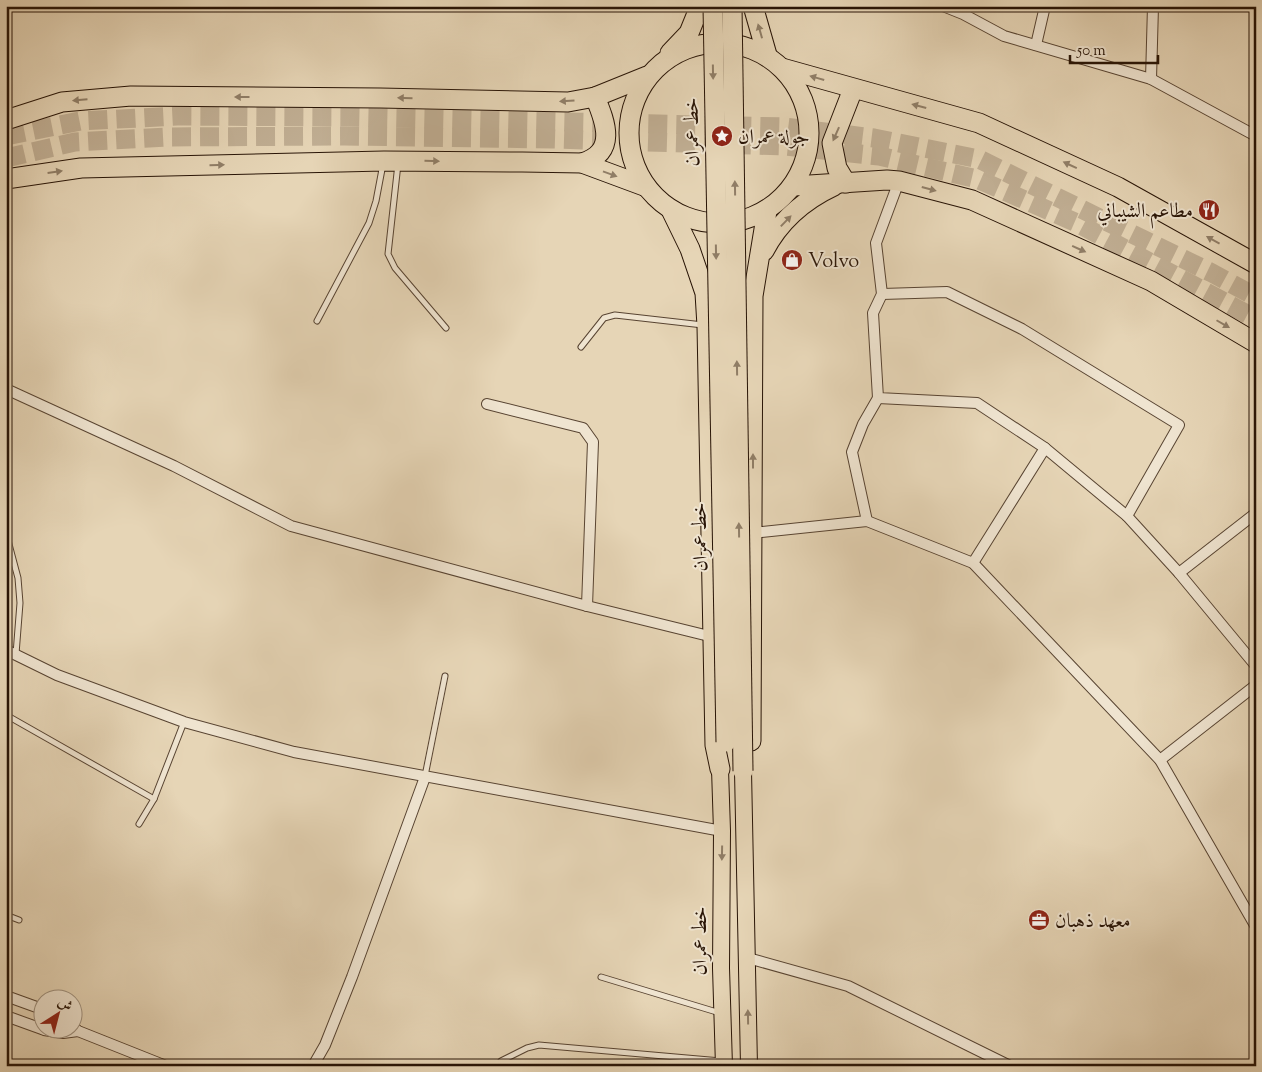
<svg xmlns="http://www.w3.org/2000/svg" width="1262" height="1072" viewBox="0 0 1262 1072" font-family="'Sorts Mill Goudy',Amiri,serif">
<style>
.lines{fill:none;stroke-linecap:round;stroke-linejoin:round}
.highway-tunnel{stroke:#c0ae93;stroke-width:19;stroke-dasharray:19 9;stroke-linecap:butt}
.lane-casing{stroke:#584432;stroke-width:7}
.street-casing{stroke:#584432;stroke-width:12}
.primary-casing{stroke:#281406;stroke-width:18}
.highway-casing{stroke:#281406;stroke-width:21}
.lane{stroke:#efe4d0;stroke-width:5}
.street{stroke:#efe4d0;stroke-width:10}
.primary{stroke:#e6d5b6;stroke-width:16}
.highway{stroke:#e6d5b6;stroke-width:19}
.highway-bridge-casing{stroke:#281406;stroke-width:21;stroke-linecap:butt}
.highway-bridge{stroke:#e6d5b6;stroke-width:19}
.oneway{fill:#907e67}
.labels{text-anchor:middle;stroke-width:4;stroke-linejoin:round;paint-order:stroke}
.street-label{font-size:20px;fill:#281406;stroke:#efe4d0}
.poi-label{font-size:20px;fill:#281406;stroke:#efe4d0;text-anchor:start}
</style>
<rect width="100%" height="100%" fill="#e6d5b6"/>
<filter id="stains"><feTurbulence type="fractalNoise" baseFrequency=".004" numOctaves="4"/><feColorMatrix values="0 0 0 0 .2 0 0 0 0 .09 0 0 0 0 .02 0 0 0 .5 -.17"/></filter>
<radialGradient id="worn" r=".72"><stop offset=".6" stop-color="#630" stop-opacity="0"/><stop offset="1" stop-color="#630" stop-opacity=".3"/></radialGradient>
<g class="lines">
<!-- highway-tunnel -->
<g class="highway-tunnel">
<path d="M 6,136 L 80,121 L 177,116 L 350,117 L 785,127 L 874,138 L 979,159 L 1212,273 L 1256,297"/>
<path d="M 6,158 L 75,142 L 169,137 L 344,136 L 552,139 L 784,146 L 879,156 L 977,179 L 1077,223 L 1256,319"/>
</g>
<!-- lane casing -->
<g class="lane-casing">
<g id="lane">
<path d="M 398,164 L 388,254 L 395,268 L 446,328"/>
<path d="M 317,321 L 369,223 L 376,201 L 383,164"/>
<path d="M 581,347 L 604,318 L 615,315 L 703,325"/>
<path d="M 6,533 L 18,578 L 20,603 L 16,654"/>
<path d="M 6,715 L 154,799"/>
<path d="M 425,776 L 445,676"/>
<path d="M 139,824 L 154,799 L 184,722"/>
<path d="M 6,915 L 19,920"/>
<path d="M 601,977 L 720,1013"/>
<path d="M 501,1061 L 527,1048 L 539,1045 L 721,1061"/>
</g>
</g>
<!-- street casing -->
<g class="street-casing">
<g id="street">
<path d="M 943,6 L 963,14 L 1004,36 L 1151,79 L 1256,136"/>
<path d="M 1036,45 L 1045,6"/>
<path d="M 1151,79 L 1153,6"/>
<path d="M 899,181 L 876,243 L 882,294 L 873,313 L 878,398 L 977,403 L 1045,448 L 1127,516 L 1179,573 L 1256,666"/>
<path d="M 882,294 L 947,292 L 1022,329 L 1179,425 L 1127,516"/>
<path d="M 6,389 L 174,466 L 291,526 L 587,606 L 713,637"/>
<path d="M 487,404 L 583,428 L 593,442 L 587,606"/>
<path d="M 867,521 L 852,452 L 863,424 L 878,398"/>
<path d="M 752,533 L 867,521 L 973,563 L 1160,760 L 1256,927"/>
<path d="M 973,563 L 1045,448"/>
<path d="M 1179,573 L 1256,513"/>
<path d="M 6,650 L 57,675 L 184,722 L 294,752 L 722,831"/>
<path d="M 1160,760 L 1256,685"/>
<path d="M 748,958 L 848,986 L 1010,1066"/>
<path d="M 6,996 L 42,1009"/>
<path d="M 6,1016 L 42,1029"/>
<path d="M 72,1026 L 78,1031 L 166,1066"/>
<path d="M 44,1030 L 63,1033 L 78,1031"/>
<path d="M 313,1066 L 325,1045 L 352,977 L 425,777"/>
</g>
</g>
<!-- primary casing -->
<g class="primary-casing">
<g id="primary">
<path d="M 720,769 L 722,831 L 721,968 L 724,1066"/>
<path d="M 743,771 L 749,1066"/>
</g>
</g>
<!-- highway casing -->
<g class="highway-casing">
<g id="highway">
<path d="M 753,6 L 767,55"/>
<circle cx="719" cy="133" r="90"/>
<path d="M 670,53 L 689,33 L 700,6"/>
<path d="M 782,68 L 979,123 L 1118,187 L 1256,264"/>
<path d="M 6,120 L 62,102 L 131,96 L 380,98 L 568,102 L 595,97 L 647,76"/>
<path d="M 582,163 C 617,152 606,123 595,97"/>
<path d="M 6,179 L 81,168 L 384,161 L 522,162 L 582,163 L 644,186"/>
<path d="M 846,183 L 837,168 L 832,143 L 853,89"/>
<path d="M 794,186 L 887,180 L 899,181 L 972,200 L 1151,281 L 1256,343"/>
<path d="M 672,212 L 690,249 L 705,293 L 707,326 L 715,745 L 720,769"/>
<path d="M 764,251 C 779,222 804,200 834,186"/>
<path d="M 751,741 L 753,296 L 767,211"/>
</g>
</g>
<!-- lane -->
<use href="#lane" class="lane"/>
<!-- street -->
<use href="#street" class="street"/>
<!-- primary -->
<use href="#primary" class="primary"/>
<!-- highway -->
<use href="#highway" class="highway"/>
<!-- highway-bridge casing -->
<g class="highway-bridge-casing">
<g id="highway-bridge">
<path d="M 713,6 L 726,742"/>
<path d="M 732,6 L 743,771"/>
</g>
</g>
<!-- highway-bridge -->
<use href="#highway-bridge" class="highway-bridge"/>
</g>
<!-- one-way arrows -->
<defs><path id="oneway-solid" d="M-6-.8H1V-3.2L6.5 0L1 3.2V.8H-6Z" transform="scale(1.25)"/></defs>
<g class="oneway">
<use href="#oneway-solid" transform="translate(760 31) rotate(-106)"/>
<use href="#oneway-solid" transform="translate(713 72) rotate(89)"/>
<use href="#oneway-solid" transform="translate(817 78) rotate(-164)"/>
<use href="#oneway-solid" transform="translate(242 97) rotate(-180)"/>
<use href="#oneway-solid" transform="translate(405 98) rotate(-179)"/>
<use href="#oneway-solid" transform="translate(80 100) rotate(175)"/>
<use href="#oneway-solid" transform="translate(567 101) rotate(176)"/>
<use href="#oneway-solid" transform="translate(919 106) rotate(-165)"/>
<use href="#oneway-solid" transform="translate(836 134) rotate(114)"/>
<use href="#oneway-solid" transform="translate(432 161) rotate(1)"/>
<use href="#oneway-solid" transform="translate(217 165) rotate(-1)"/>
<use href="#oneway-solid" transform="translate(1070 165) rotate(-155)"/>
<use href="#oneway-solid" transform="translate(55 172) rotate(-8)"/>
<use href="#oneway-solid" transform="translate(610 174) rotate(20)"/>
<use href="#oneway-solid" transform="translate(735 188) rotate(-91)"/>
<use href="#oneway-solid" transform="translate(929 189) rotate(15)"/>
<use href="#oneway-solid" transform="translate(786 221) rotate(-46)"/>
<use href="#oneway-solid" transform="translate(1213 240) rotate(-151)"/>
<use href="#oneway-solid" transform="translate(1079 249) rotate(24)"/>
<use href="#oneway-solid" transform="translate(716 252) rotate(89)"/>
<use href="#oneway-solid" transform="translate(1223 324) rotate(30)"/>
<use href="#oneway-solid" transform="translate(737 368) rotate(-91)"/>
<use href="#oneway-solid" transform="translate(753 461) rotate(-90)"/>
<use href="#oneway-solid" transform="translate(739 530) rotate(-91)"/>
<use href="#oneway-solid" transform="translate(722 853) rotate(91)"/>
<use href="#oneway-solid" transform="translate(748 1017) rotate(-91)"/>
</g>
<!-- icons -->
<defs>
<g id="sight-disc" transform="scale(1.125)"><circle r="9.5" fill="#8f2418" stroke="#efe4d0"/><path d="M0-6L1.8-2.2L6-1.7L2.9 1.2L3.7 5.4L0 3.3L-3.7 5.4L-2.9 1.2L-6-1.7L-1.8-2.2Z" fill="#fff"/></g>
<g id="restaurant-disc" transform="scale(1.125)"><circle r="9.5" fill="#8f2418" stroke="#efe4d0"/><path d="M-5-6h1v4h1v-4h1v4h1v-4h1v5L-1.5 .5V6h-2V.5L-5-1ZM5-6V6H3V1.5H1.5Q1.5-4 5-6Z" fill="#fff"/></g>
<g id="shop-disc" transform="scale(1.125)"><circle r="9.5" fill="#8f2418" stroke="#efe4d0"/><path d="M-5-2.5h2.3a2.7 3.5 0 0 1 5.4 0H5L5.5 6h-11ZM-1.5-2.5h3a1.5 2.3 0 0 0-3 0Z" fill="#fff"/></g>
<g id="office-disc" transform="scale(1.125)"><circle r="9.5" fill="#8f2418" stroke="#efe4d0"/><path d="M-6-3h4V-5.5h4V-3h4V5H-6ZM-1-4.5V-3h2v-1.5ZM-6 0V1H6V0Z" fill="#fff"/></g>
</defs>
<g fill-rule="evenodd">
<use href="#sight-disc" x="722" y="136"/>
<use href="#restaurant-disc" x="1209" y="210"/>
<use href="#shop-disc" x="792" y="260"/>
<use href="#office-disc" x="1039" y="920"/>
</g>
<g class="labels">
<!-- street labels -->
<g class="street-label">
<text transform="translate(691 132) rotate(-91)" y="7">خط عمران</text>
<text transform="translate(699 537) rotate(-91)" y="7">خط عمران</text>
<text transform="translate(699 941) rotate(-90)" y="7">خط عمران</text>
</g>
<!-- poi labels -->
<g class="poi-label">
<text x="738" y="143">جولة عمران</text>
<text x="1193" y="217" text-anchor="end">مطاعم الشيباني</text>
<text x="808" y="267">Volvo</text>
<text x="1055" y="927">معهد ذهبان</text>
</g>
</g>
<!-- margin -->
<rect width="1262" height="1072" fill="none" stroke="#e6d5b6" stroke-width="25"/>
<rect x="8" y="8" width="1247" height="1057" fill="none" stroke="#281406" stroke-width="2.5"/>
<rect x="12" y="12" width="1237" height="1047" fill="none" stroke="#281406"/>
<!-- north arrow -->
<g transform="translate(58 1014) rotate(36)"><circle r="24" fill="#efe4d0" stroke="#9f917f"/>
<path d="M0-4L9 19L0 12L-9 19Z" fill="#8f2418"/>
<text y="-8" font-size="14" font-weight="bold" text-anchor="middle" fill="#281406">ش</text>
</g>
<!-- scale -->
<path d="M1070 55v8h88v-8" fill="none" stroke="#281406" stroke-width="2.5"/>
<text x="1077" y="55" font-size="15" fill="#281406" stroke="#efe4d0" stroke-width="4" paint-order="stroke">50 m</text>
<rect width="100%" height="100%" filter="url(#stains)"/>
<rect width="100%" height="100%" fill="url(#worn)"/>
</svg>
